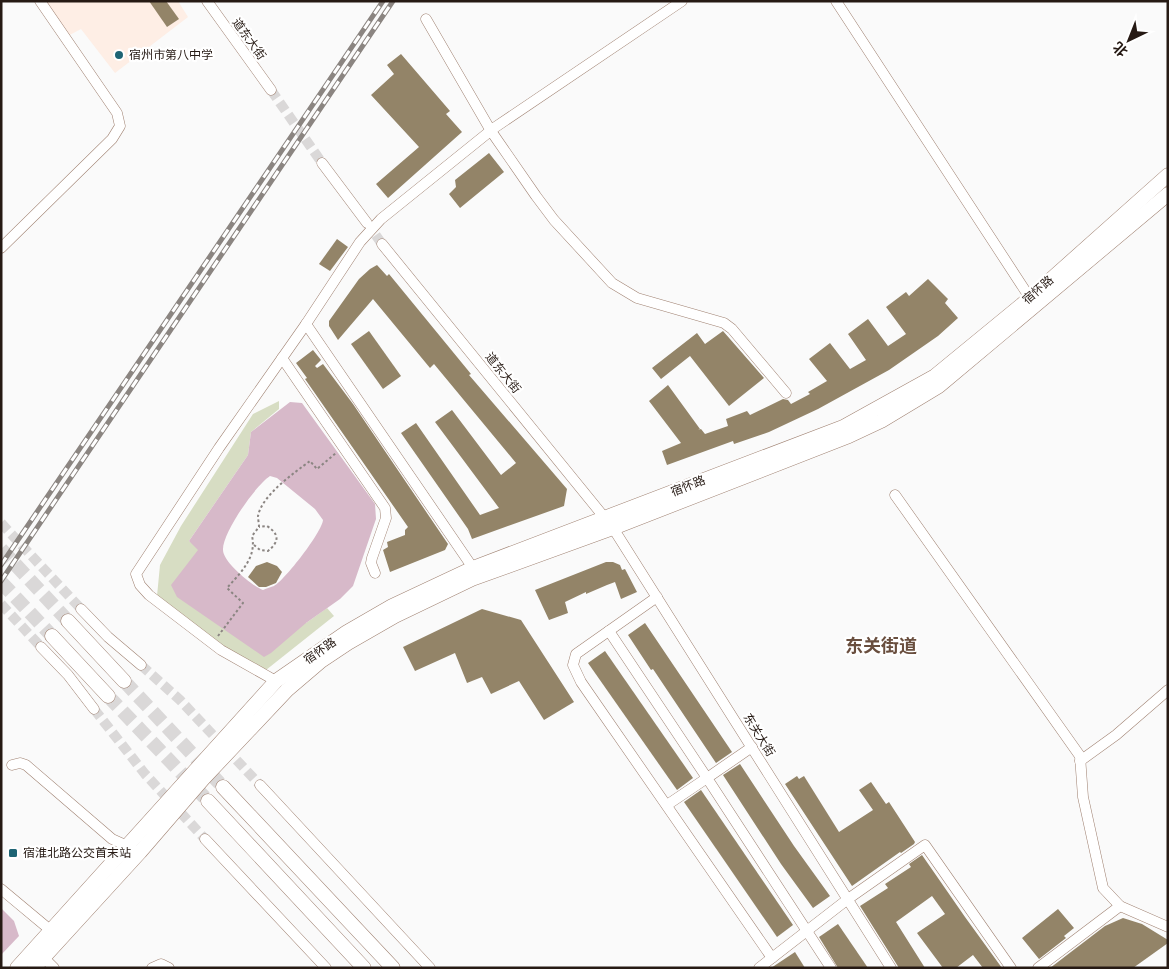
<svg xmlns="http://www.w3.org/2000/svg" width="1169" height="969" viewBox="0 0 1169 969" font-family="Figtree,'Noto Sans SC',sans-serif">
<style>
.built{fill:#feeee5}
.green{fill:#d7ddc3}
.water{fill:#d7b9c9;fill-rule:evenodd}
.building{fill:#938468}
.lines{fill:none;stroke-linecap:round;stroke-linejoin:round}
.minor-tunnel{stroke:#dad8d8;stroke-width:10;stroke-dasharray:10 5;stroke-linecap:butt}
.major-tunnel{stroke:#dad8d8;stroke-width:14;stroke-dasharray:14 7;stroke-linecap:butt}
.minor-casing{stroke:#a08272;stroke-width:11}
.major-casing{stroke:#a08272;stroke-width:15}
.path{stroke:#8b8582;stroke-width:2;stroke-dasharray:2.5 2.5;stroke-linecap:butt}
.minor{stroke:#fff;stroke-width:10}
.major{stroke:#fff;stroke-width:14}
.rail-casing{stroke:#8b8581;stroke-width:5}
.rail{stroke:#fff;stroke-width:3;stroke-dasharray:9;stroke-linecap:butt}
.poi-dot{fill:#1e6474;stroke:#fff;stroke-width:2}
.labels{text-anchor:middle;stroke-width:4.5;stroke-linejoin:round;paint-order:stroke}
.street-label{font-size:12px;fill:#261a14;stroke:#fff}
.poi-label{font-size:12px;fill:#261a14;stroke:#fff;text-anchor:start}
.district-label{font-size:18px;font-weight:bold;fill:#694e3e;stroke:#fff}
</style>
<rect width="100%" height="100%" fill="#fafafa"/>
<!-- built -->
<path class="built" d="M 39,1 L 178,1 L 188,17 L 115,73 L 81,29 L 66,37 Z"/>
<!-- green -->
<path class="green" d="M 279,401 L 279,409 L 251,432 L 248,455 L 189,541 L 306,623 L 327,608 L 334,616 L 266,670 L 238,657 L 157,596 L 160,565 L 181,526 L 253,414 Z"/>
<!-- water -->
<g class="water">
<path d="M 290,402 L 302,403 L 375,504 L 376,519 L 353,586 L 340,599 L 306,623 L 271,653 L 264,657 L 177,597 L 171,585 L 198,550 L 189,541 L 248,455 L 251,432 ZM 270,476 L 277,478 L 315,509 L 323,520 C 322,532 285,580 274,586 C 271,587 267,588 263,590 C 252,586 223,562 223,550 C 222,533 256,485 270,476 Z"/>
<path d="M 1,908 L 14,921 L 19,936 L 1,955 Z"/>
</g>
<!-- building -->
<g class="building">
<path d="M 149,1 L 166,1 L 179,19 L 167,27 Z"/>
<path d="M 401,54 L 450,111 L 446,114 L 462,132 L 388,198 L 376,184 L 419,147 L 371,95 L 394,74 L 387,65 Z"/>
<path d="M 489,153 L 504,172 L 460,208 L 449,194 L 456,187 L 455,180 Z"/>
<path d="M 337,239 L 348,247 L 330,271 L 319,264 Z"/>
<path d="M 377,265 L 387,276 L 389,274 L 471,374 L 469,375 L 567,489 L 564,506 L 472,539 L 468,529 L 401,433 L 416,423 L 480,515 L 499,508 L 435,422 L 452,410 L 501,475 L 516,463 L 434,364 L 430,368 L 373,299 L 338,340 L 329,326 L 329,321 L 359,279 L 370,269 Z"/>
<path d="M 928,279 L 948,299 L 945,303 L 958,318 L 938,336 L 889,370 L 818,409 L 769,432 L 734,444 L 733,441 L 667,465 L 662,451 L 681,443 L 649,401 L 668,385 L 700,429 L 698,430 L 701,429 L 705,434 L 728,426 L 726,419 L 747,411 L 750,415 L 783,399 L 788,400 L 791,404 L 810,394 L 808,392 L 827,381 L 809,359 L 830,343 L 850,369 L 866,360 L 848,334 L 868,319 L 888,346 L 906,334 L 886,307 L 906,292 L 909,296 Z"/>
<path d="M 369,331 L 401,376 L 383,389 L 351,344 Z"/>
<path d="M 723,331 L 764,378 L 729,406 L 690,356 L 661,379 L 652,368 L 697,333 L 705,344 Z"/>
<path d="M 313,350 L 321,360 L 315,366 L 317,368 L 323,364 L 353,404 L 448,544 L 445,550 L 390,572 L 383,550 L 388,547 L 387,542 L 405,535 L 405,530 L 408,527 L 305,379 L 307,378 L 296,363 Z"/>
<path d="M 267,562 L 277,566 L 282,572 L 276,583 L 266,587 L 259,587 L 248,577 L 256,566 Z"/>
<path d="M 606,562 L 613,562 L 620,565 L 622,570 L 625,569 L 637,592 L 621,599 L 615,582 L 607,585 L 586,594 L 586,592 L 565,602 L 568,613 L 549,620 L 535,590 Z"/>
<path d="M 482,609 L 521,620 L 574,702 L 544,720 L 519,681 L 491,694 L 482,677 L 467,683 L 455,653 L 415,671 L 403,647 Z"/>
<path d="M 645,623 L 732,752 L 716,763 L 653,669 L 651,670 L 628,635 Z"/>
<path d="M 605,651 L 693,778 L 677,790 L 588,663 Z"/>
<path d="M 740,764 L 794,846 L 830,896 L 813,908 L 781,864 L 723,775 Z"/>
<path d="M 797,776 L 799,779 L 804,776 L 839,832 L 873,810 L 859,790 L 871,782 L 886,804 L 889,802 L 915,842 L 914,844 L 901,853 L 900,852 L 852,886 L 785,784 Z"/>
<path d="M 701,790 L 793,925 L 777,937 L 684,802 Z"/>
<path d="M 922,855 L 965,917 L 1002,968 L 983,968 L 973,955 L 956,968 L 943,968 L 917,933 L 945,914 L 932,896 L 896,922 L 925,968 L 899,968 L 860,906 L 888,888 L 885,884 L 911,867 L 909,864 Z"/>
<path d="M 1058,909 L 1074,928 L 1064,936 L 1066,938 L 1039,959 L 1022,938 Z"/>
<path d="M 1123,918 L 1142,924 L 1168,940 L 1168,943 L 1133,968 L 1050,968 L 1105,926 Z"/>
<path d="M 838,924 L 868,968 L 838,968 L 819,937 Z"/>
<path d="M 795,952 L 805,968 L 771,968 Z"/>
</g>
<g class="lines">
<!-- minor-tunnel -->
<g class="minor-tunnel">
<path d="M 271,90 L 322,163"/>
<path d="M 367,223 L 382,244"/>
<path d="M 1,523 L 81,609"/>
<path d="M 1,604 L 41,647"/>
<path d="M 141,665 L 180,700 L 260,785"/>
<path d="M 94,709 L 145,774 L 205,839"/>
</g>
<!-- major-tunnel -->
<g class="major-tunnel">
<path d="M 1,549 L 68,621"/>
<path d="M 1,582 L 52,636"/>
<path d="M 124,681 L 223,787"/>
<path d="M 108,696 L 208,801"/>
</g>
<!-- minor casing -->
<g class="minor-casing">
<g id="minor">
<path d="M 207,1 L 271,90"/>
<path d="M 836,1 L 1030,298"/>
<path d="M 426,19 L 491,131 L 536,196 L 554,220 L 612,283 L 637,298 L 724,323 L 732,329 L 786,393"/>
<path d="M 322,163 L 367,223"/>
<path d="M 382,244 L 613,528 L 891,968"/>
<path d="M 1,248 L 112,139 L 120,126 L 117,113 L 40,1"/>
<path d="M 306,324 L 473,568"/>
<path d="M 282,358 L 385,508 L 386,518 L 372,558 L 371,563 L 375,573"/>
<path d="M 895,495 L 1080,756 L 1083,797 L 1103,888 L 1120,906 L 1168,927"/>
<path d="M 657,597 L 576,654 L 573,665 L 581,682 L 772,958"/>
<path d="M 81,609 L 108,637 L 141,665"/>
<path d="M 609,631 L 707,778 L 667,805"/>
<path d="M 41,647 L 68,675 L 94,709"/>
<path d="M 276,681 L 221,650 L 149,595 L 140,585 L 136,574 L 219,448 L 306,324 L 360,242 L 381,219 L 494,128 L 682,1"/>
<path d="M 752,747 L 707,778 L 831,968"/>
<path d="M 1080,761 L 1116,735 L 1168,690"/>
<path d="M 12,765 L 20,763 L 26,765 L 112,839 L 132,848"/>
<path d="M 260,785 L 430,968"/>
<path d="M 205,839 L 326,968"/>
<path d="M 1,889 L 55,934"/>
<path d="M 43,957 L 54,968"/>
<path d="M 152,968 L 161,964 L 169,968"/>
<path d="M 759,968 L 848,899 L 925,845 L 1011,968"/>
<path d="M 1038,968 L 1120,906"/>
</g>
</g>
<!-- major casing -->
<g class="major-casing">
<g id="major">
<path d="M 68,621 L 124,681"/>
<path d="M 52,636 L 108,696"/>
<path d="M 223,787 L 393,968"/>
<path d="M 208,801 L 364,968"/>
<path d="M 17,968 L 276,681 L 347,632 L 392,606 L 473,568 L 843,427 L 935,376 L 1030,298 L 1168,175"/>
<path d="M 34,968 L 140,852 L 203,779 L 287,690 L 321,661 L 348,643 L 395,616 L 472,579 L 613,528 L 849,436 L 881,421 L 939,386 L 1168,194"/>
</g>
</g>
<!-- path -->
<g class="path">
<path d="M 254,545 L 260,550 L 268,551 C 280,541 279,534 267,526 L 259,527"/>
<path d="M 218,636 L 243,603 L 227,588 C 240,573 257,558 252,536 L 259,527 C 259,524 258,519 258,516 C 262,495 294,473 310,461 L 317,469 L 336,453"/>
</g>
<!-- minor -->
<use href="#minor" class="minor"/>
<!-- major -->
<use href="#major" class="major"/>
<!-- rail casing -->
<g class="rail-casing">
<g id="rail">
<path d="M 1,565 L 383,1"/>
<path d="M 1,581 L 393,1"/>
</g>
</g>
<!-- rail -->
<use href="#rail" class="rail"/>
</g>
<!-- markers -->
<g class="poi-dot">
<circle cx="119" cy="55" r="5"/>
<rect x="8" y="848" width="10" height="10" rx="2.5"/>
</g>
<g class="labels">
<!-- street labels -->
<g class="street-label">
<text transform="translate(249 39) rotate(54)" y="4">道东大街</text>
<text transform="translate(1038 290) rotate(-41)" y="4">宿怀路</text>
<text transform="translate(503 373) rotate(51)" y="4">道东大街</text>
<text transform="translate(688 486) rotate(-21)" y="4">宿怀路</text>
<text transform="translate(320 651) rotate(-35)" y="4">宿怀路</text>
<text transform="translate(759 735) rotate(58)" y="4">东关大街</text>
</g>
<!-- poi labels -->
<g class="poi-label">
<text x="129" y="59">宿州市第八中学</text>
<text x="23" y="857">宿淮北路公交首末站</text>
</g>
<!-- district labels -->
<g class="district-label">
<text x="881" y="652">东关街道</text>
</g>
</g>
<!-- border -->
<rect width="1169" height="969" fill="none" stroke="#261a14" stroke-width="5"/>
<!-- north arrow -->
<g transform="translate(1129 40) rotate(223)" stroke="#ffffff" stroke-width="4" paint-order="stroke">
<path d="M0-4L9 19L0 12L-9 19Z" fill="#261a14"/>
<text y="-8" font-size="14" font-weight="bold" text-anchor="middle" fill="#261a14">北</text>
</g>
</svg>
